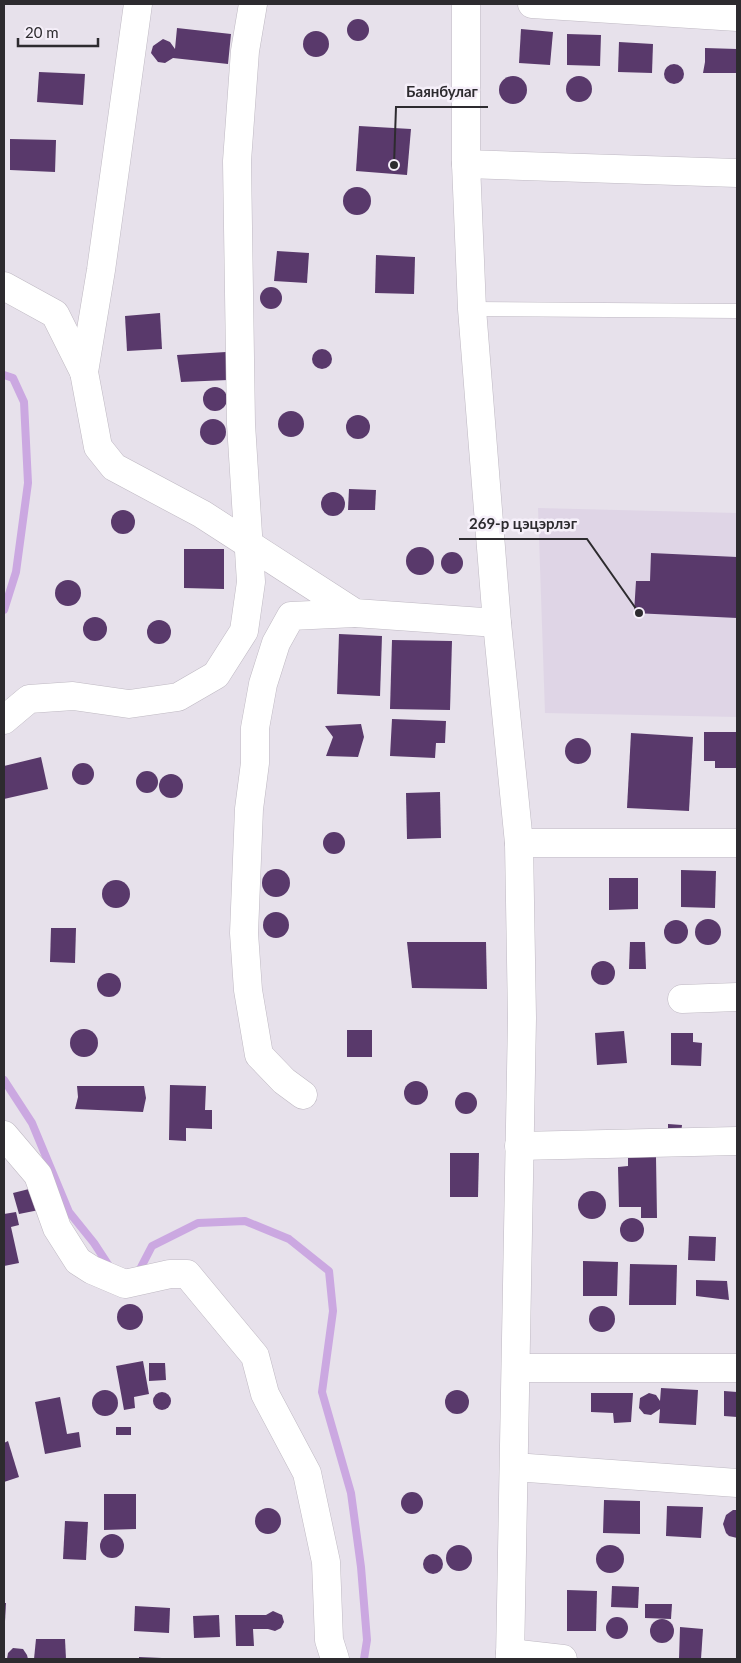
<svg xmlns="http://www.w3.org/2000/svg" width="741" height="1663" viewBox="0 0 741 1663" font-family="Lato,sans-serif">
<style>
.built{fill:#dfd5e6}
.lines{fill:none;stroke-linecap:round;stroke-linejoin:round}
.stream{stroke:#cba8e1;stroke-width:8}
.building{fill:#59396b}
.service-casing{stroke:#bfb9c3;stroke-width:15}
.minor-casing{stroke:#bfb9c3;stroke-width:29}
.tertiary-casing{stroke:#bfb9c3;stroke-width:29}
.service{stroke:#fff;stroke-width:14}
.minor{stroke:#fff;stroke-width:28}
.tertiary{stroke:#fff;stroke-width:28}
.leader{fill:none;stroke:#2d2b2f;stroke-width:2}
.callout-dot{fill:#2d2b2f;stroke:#f5eff9;stroke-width:2}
.callout-label{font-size:15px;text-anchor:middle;font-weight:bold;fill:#2d2b2f;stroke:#f5eff9;stroke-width:5;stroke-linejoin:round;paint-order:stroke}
</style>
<rect width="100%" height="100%" fill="#e7e1eb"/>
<!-- built -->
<path class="built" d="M 538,508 L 737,513 L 737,717 L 545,713 Z"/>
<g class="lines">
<!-- stream -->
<g class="stream">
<path d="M 4,375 L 13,378 L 24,402 L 28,483 L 16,572 L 4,610"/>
<path d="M 4,1080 L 32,1123 L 69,1212 L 94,1243 L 111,1269"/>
<path d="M 137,1275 L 152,1246 L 198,1223 L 245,1221 L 289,1239 L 329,1271 L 333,1311 L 322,1392 L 351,1493 L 361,1567 L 367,1640 L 364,1659"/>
</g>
</g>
<!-- building -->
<g class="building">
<circle cx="358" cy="30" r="11"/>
<path d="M 177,28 L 231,34 L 228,64 L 173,58 L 165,63 L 158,62 L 151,53 L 153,46 L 163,39 L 170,42 L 175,49 Z"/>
<path d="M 521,29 L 553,32 L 550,65 L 519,63 Z"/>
<circle cx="316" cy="44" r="13"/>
<path d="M 567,34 L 601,35 L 600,66 L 567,65 Z"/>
<path d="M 619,42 L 653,44 L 652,73 L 618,72 Z"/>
<path d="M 705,48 L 737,49 L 737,73 L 703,73 L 705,62 Z"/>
<circle cx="674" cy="74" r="10"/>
<path d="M 39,72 L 85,74 L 83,105 L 37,102 Z"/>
<circle cx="579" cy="89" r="13"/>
<circle cx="513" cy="90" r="14"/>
<path d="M 359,126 L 411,129 L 407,175 L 356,171 Z"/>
<path d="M 10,139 L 56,140 L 55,172 L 10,170 Z"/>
<circle cx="357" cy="201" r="14"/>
<path d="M 277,251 L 309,253 L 307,283 L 274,281 Z"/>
<path d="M 376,255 L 415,257 L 414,294 L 375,293 Z"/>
<circle cx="271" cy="298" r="11"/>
<path d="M 160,313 L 162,349 L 127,351 L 125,316 Z"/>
<circle cx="322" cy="359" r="10"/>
<path d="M 226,352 L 228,380 L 181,382 L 177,355 Z"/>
<circle cx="215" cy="399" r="12"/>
<circle cx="291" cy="424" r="13"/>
<circle cx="358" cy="427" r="12"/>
<circle cx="213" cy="432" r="13"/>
<path d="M 349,489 L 376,490 L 375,510 L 348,510 Z"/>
<circle cx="333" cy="504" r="12"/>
<circle cx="123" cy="522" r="12"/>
<circle cx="420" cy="561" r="14"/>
<path d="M 184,549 L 224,549 L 224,589 L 184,588 Z"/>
<circle cx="452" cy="563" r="11"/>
<path d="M 651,553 L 737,557 L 737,618 L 634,613 L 636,581 L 650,581 Z"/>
<circle cx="68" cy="593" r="13"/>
<circle cx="95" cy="629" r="12"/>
<circle cx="159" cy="632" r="12"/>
<path d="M 339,634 L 382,636 L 380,696 L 337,694 Z"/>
<path d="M 392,640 L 452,641 L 450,710 L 390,709 Z"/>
<path d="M 392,719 L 446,721 L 445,743 L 436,743 L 435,758 L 390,756 Z"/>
<path d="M 361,724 L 364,737 L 358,757 L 326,756 L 333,737 L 325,726 Z"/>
<path d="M 704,732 L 737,732 L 737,768 L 715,768 L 715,761 L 704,761 Z"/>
<path d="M 631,733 L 693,737 L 689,811 L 627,808 Z"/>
<circle cx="578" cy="751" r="13"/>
<path d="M 41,757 L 48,789 L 4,799 L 4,766 Z"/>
<circle cx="83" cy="774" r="11"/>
<circle cx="147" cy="782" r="11"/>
<circle cx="171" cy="786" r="12"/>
<path d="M 440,792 L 441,838 L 407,839 L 406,793 Z"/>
<circle cx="334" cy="843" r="11"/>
<circle cx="276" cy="883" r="14"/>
<path d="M 681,870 L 716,871 L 715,908 L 681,907 Z"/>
<path d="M 609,878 L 638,878 L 638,909 L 609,910 Z"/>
<circle cx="116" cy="894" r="14"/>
<circle cx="276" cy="925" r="13"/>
<circle cx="708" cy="932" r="13"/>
<circle cx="676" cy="932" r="12"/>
<path d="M 51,928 L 76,928 L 75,963 L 50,962 Z"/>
<path d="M 407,942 L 486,942 L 487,989 L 412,988 Z"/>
<path d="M 630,942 L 645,942 L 646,969 L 629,969 Z"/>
<circle cx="603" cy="973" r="12"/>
<circle cx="109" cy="985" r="12"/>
<circle cx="84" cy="1043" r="14"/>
<rect x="347" y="1030" width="25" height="27"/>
<path d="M 624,1031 L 627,1063 L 597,1065 L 595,1033 Z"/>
<path d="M 671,1033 L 693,1033 L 693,1042 L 702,1043 L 701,1066 L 671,1065 Z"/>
<circle cx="416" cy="1093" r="12"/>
<path d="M 170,1085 L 206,1086 L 205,1110 L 212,1110 L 212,1129 L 186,1128 L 186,1141 L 169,1140 Z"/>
<path d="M 77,1086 L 144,1086 L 146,1098 L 143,1112 L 75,1109 L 78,1097 Z"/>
<circle cx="466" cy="1103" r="11"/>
<path d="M 668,1124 L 682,1125 L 681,1135 L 668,1134 Z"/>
<path d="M 450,1153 L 479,1153 L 478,1197 L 450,1197 Z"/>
<path d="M 628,1157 L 656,1157 L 657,1218 L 641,1218 L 641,1207 L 619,1207 L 618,1167 L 628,1166 Z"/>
<path d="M 29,1189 L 39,1210 L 19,1214 L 13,1193 Z"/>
<circle cx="592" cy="1205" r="14"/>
<path d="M 16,1212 L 19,1225 L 11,1227 L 19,1263 L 4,1266 L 4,1214 Z"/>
<circle cx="632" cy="1230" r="12"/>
<path d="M 689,1236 L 716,1237 L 715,1261 L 688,1260 Z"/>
<path d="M 583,1261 L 618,1262 L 617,1296 L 583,1296 Z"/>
<path d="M 630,1264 L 677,1265 L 676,1305 L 629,1305 Z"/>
<path d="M 696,1280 L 727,1281 L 729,1300 L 696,1296 Z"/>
<circle cx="130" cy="1317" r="13"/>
<circle cx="602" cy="1319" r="13"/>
<path d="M 143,1361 L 149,1394 L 134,1397 L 135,1408 L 124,1410 L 116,1366 Z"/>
<path d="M 149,1363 L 165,1363 L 166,1380 L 149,1381 Z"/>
<path d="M 661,1388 L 698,1390 L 696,1425 L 659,1423 L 660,1409 L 651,1415 L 644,1414 L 639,1408 L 640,1398 L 649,1393 L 656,1395 L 660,1401 Z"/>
<circle cx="105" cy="1403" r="13"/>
<circle cx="457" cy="1402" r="12"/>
<path d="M 724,1391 L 737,1392 L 737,1417 L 724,1416 Z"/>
<circle cx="162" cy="1401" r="9"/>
<path d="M 591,1393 L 633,1393 L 631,1422 L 614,1423 L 613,1413 L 591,1412 Z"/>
<path d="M 60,1397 L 67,1434 L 79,1432 L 81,1447 L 45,1454 L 35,1402 Z"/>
<rect x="116" y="1427" width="15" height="8"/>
<path d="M 8,1441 L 19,1477 L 4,1482 L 4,1443 Z"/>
<circle cx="412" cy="1503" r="11"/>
<path d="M 104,1494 L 136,1494 L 136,1529 L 104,1530 Z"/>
<path d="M 604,1500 L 640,1501 L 640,1534 L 603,1533 Z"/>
<path d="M 667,1506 L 703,1507 L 701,1538 L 666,1536 Z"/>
<circle cx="268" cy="1521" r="13"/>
<path d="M 733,1510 L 737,1510 L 737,1538 L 729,1536 L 726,1533 L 723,1524 L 726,1515 Z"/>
<path d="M 65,1521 L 88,1522 L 86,1560 L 63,1559 Z"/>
<circle cx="112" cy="1546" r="12"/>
<circle cx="610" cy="1559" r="14"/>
<circle cx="459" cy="1558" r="13"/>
<circle cx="433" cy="1564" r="10"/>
<path d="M 612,1586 L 639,1587 L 638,1608 L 611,1607 Z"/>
<path d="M 567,1590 L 597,1591 L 596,1631 L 567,1631 Z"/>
<path d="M 4,1603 L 6,1603 L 5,1621 L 4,1621 Z"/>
<path d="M 645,1604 L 672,1604 L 671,1619 L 645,1618 Z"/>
<path d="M 135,1606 L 170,1608 L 169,1633 L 134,1631 Z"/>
<path d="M 273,1611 L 282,1615 L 284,1622 L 281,1628 L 275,1631 L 268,1629 L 253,1629 L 254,1646 L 236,1646 L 235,1615 L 266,1615 Z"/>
<path d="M 219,1615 L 220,1637 L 194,1638 L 193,1616 Z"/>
<circle cx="617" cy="1628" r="11"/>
<circle cx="662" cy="1631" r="12"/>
<path d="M 680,1627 L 703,1629 L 701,1659 L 679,1659 Z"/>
<path d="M 36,1639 L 65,1639 L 66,1659 L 34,1659 Z"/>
<path d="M 13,1648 L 23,1649 L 27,1655 L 28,1659 L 7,1659 L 8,1653 Z"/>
<path d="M 139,1657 L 162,1658 L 162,1659 L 139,1659 Z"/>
</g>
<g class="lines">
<!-- service casing -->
<g class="service-casing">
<path id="service" d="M 472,309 L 737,311"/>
</g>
<!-- minor casing -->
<g class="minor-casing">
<g id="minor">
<path d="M 138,4 L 101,270 L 84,372 L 98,447 L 114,467 L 202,514 L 355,613 L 497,623"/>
<path d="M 532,4 L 737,17"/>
<path d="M 466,164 L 737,173"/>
<path d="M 4,286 L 55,314 L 84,372"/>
<path d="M 4,720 L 29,699 L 73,696 L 129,704 L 178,697 L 216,675 L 244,631 L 251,582 L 241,424 L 237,161 L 245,51 L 253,4"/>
<path d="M 519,843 L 737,843"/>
<path d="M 682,999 L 737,997"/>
<path d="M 303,1095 L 284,1081 L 259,1055 L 248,990 L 244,933 L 249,809 L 255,763 L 255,728 L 263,684 L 276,643 L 291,616 L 355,613"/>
<path d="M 4,1135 L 38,1175 L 57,1228 L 78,1261 L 92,1270 L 125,1284 L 170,1274 L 187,1274 L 255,1356 L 265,1394 L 307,1473 L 326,1562 L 329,1640 L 335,1659"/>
<path d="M 519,1146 L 737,1141"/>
<path d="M 516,1368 L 737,1368"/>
<path d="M 514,1467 L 737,1483"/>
<path d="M 510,1653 L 563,1659"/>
</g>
</g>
<!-- tertiary casing -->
<g class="tertiary-casing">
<path id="tertiary" d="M 466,4 L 466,164 L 472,309 L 497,623 L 519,843 L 522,1018 L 510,1659"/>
</g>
<!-- service -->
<use href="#service" class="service"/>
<!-- minor -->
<use href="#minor" class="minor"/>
<!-- tertiary -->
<use href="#tertiary" class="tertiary"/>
</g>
<!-- callouts -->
<path class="leader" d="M394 165L396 107H488M639 613L587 539H459"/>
<g class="callout-dot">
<circle cx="394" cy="165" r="5"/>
<circle cx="639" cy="613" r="5"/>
</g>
<g class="callout-label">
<text x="442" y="97">Баянбулаг</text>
<text x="523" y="529">269-р цэцэрлэг</text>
</g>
<!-- border -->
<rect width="741" height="1663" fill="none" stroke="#2d2b2f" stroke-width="10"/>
<!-- scale -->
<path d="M18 38v8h80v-8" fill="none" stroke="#2d2b2f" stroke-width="2.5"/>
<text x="25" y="38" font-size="15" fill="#2d2b2f" stroke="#f5eff9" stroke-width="4" paint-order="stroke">20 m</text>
</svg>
